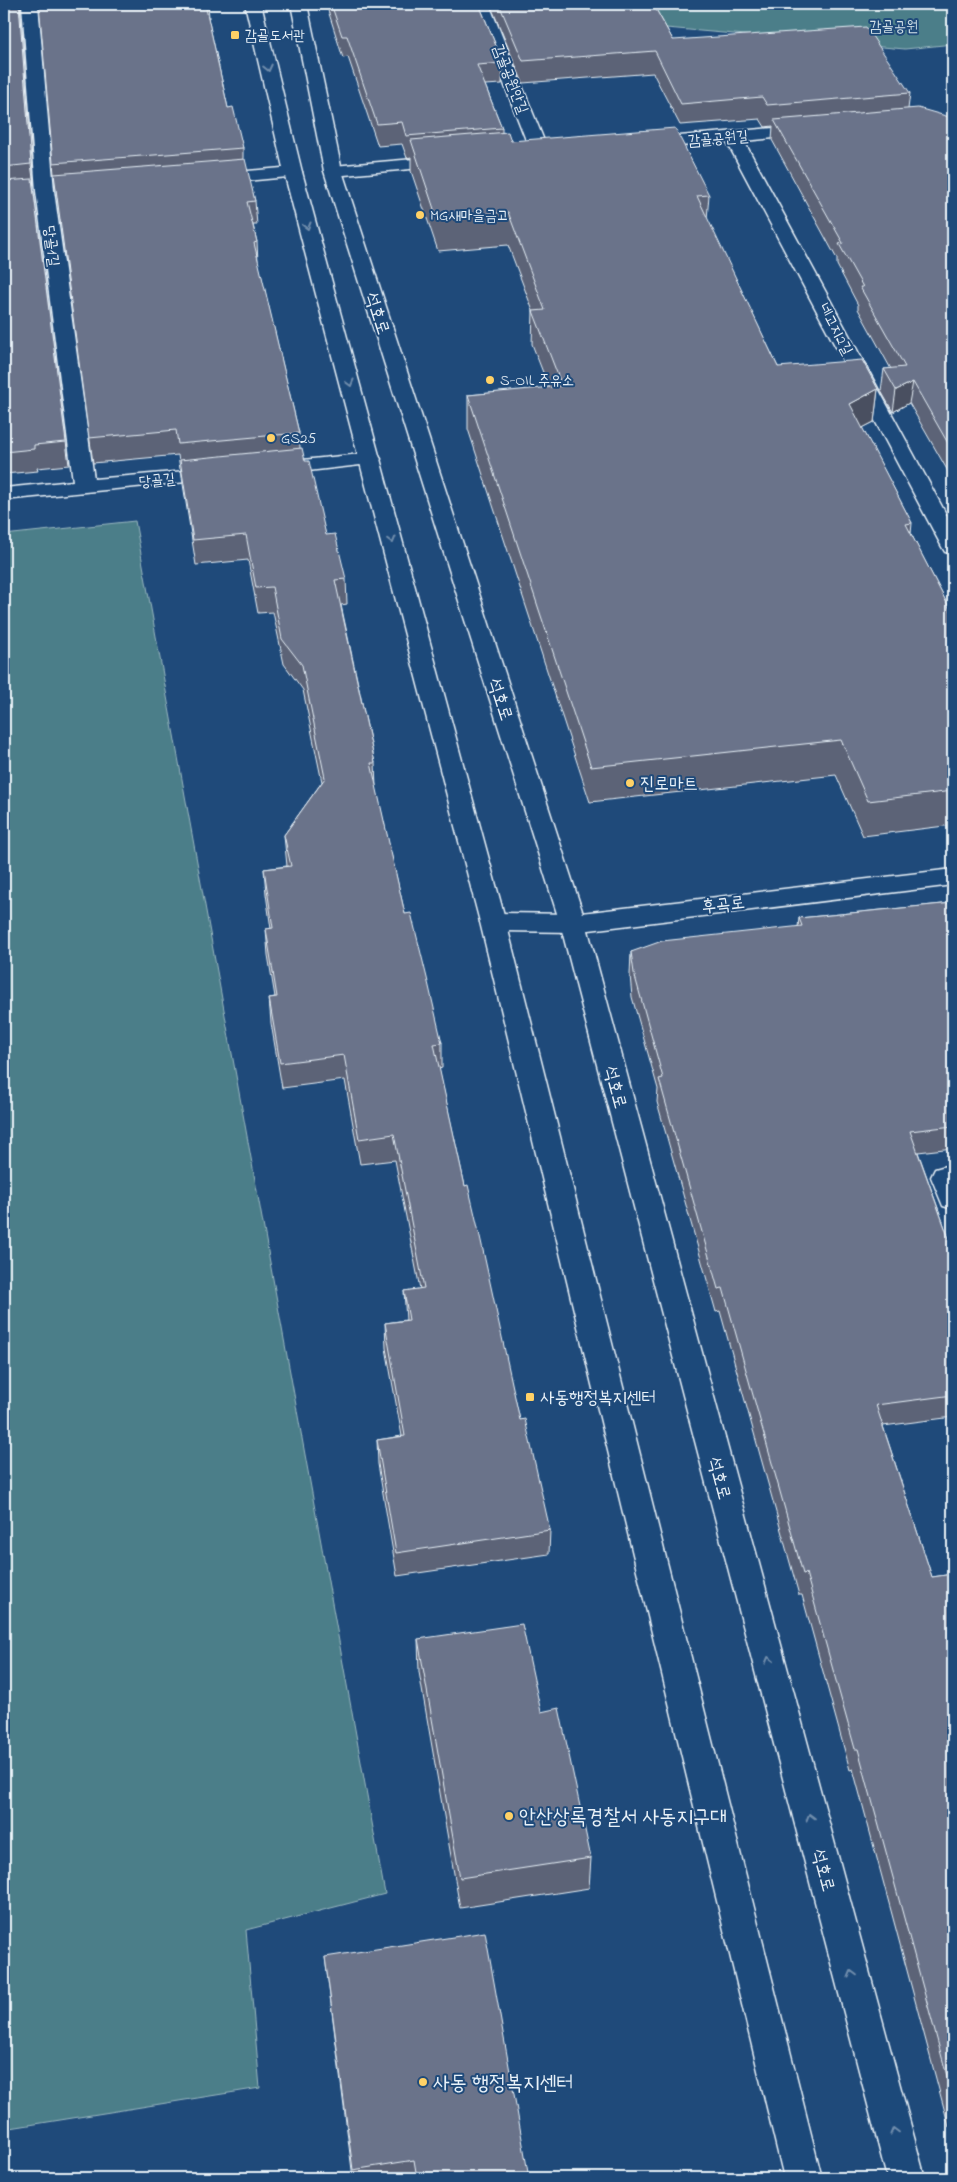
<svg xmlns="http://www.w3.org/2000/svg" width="957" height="2182" viewBox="0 0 957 2182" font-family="'Indie Flower','Poor Story',sans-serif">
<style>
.green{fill:#4c7e89;stroke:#9ab8c0}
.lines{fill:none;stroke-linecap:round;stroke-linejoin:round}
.minor-casing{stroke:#e8f1f8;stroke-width:3}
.tertiary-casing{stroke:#e8f1f8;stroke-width:3}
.secondary-casing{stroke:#e8f1f8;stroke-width:3}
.minor{fill:#1f4a7a;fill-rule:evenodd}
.tertiary{fill:#1f4a7a;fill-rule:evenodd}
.secondary{fill:#1f4a7a;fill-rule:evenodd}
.wall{fill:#5b6377;stroke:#e8f1f8}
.shaded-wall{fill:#4a5061;stroke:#e8f1f8}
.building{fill:#6a738a;stroke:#e8f1f8}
.oneway{stroke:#6f8dac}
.poi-dot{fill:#ffd166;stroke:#1f4a7a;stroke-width:2}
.labels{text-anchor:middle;stroke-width:4;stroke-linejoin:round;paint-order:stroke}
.far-park-label{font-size:15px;fill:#d1e0e7;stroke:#1f4a7a}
.far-poi-label{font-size:15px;fill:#e8f1f8;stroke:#1f4a7a;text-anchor:start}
.far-street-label{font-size:15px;fill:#e8f1f8;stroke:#1f4a7a}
.street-label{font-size:18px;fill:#e8f1f8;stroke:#1f4a7a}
.poi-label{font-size:18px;fill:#e8f1f8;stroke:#1f4a7a;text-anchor:start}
.near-poi-label{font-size:21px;fill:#e8f1f8;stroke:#1f4a7a;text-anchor:start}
</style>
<rect width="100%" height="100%" fill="#1f4a7a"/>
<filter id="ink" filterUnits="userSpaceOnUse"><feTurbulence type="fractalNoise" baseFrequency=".02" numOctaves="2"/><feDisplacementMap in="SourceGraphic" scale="10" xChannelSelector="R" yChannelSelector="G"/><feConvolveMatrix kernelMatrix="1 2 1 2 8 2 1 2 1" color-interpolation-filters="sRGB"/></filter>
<g filter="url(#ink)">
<!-- green -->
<g class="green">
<path d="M 651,4 L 953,4 L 953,44 L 905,49 L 666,28 Z"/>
<path d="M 135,521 L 385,1894 L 246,1930 L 260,2088 L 4,2129 L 4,535 Z"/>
</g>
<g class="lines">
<!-- minor casing -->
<g class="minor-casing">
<g id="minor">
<path d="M 22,4 L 38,4 L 54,191 L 94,479 L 220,468 L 227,470 L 230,474 L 227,478 L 4,500 L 4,488 L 73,481 L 36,191 Z"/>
<path d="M 473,4 L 489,4 L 549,153 L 546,157 L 534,157 L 531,153 Z"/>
<path d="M 810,125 L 816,126 L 819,130 L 816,134 L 744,141 L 953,527 L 953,553 L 945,552 L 942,547 L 727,142 L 644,149 L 638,148 L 635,144 L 638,140 L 644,139 Z"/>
<path d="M 449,156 L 455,157 L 458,161 L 455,165 L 333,176 L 327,175 L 324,171 L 327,167 L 333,166 Z"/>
<path d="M 293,167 L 299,168 L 302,172 L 299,176 L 212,184 L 206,183 L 203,179 L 206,175 L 212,174 Z"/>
<path d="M 371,453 L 378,455 L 381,459 L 378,463 L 273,475 L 266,473 L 263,469 L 266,465 L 273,463 Z"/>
<path d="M 953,1164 L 953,1209 L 943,1206 L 931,1177 L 935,1169 Z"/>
</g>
</g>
<!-- tertiary casing -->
<g class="tertiary-casing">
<path id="tertiary" d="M 953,869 L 953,885 L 573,932 L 493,931 L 484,928 L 480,922 L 484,916 L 493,913 L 573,914 Z"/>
</g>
<!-- secondary casing -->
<g class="secondary-casing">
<g id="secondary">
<path d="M 245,4 L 261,4 L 302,172 L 506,922 L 822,2178 L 784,2178 L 480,922 L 284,172 Z"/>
<path d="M 291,4 L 307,4 L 342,171 L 586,923 L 925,2178 L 887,2178 L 560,923 L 324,171 Z"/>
</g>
</g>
<!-- minor -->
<use href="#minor" class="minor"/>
<!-- tertiary -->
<use href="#tertiary" class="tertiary"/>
<!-- secondary -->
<use href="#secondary" class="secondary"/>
</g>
<!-- wall -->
<g class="wall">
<path d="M 4,4 L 20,4 L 34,185 L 33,185 L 69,465 L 37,468 L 38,471 L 4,474 Z"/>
<path d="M 39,4 L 208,4 L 209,18 L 208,18 L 228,108 L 243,148 L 243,159 L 255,201 L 257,225 L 253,225 L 257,242 L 258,262 L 299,433 L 300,448 L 305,461 L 326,535 L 346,579 L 347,604 L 341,605 L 375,763 L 376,788 L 405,914 L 442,1043 L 442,1068 L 439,1069 L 465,1186 L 520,1420 L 550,1530 L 549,1554 L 397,1576 L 378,1464 L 377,1440 L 402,1436 L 386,1348 L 385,1323 L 406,1320 L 404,1291 L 420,1289 L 395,1160 L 360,1164 L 345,1080 L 282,1088 L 271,1023 L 269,998 L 275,997 L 268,955 L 266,929 L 271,929 L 266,894 L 264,869 L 287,866 L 284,835 L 322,782 L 303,690 L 284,664 L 273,612 L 258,613 L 248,560 L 196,565 L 183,484 L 181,469 L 180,469 L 178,455 L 93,463 L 54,174 Z"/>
<path d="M 326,4 L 479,4 L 503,63 L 502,84 L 485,85 L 502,128 L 502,132 L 511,141 L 709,195 L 707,219 L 778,367 L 878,389 L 874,422 L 862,428 L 912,523 L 911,534 L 951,611 L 953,612 L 953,825 L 863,836 L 836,775 L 590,802 L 468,429 L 468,395 L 549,388 L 532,344 L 533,311 L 508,245 L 438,251 L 411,171 L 411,157 L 407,158 L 402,144 L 378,146 L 348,57 L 343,58 Z"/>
<path d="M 490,4 L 653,4 L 673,40 L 910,93 L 908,109 L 953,118 L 953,480 L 909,403 L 893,412 L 881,391 L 884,369 L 891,369 L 858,309 L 858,305 L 837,265 L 837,259 L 772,140 L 773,126 L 765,127 L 760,119 L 680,125 L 653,73 L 523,83 Z"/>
<path d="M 953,903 L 953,1148 L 918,1152 L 953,1250 L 953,1417 L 883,1426 L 932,1577 L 953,1574 L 953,2126 L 949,2127 L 853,1769 L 850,1770 L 802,1595 L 799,1595 L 720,1311 L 716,1312 L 657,1102 L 658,1089 L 632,997 L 630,975 L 631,952 L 798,927 L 799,918 Z"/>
<path d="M 418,1639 L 541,1712 L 591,1858 L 589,1888 L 460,1908 L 419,1672 Z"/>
<path d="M 325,1957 L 529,2178 L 353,2178 Z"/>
</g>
<!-- shaded-wall -->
<g class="shaded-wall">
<path d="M 19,4 L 20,4 L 34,185 L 31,164 Z"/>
<path d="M 913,382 L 909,403 L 893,412 L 896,390 Z"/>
<path d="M 878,389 L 874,422 L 845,437 L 850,404 Z"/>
</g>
<!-- building -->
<g class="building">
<path d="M 4,4 L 19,4 L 31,164 L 4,167 Z"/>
<path d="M 39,4 L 205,4 L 228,108 L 233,107 L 243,148 L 53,163 Z"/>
<path d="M 331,4 L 479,4 L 503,63 L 477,65 L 502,128 L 406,136 L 402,122 L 377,124 L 347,36 L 342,36 Z"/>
<path d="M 499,4 L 653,4 L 673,40 L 866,27 L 910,93 L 767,105 L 762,97 L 681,104 L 655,51 L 523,61 Z"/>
<path d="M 918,108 L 953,118 L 953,452 L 913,382 L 896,390 L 884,369 L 905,367 L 860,287 L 863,287 L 839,244 L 843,243 L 774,120 Z"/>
<path d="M 675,128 L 709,195 L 697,196 L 778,367 L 862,360 L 878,389 L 850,404 L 912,523 L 906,524 L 951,611 L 953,612 L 953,791 L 868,801 L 841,740 L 591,767 L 468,395 L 562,386 L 533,311 L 545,310 L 508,212 L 437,218 L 411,140 L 508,132 L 511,141 Z"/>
<path d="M 245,159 L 255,201 L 247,202 L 257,242 L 254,243 L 299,433 L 178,444 L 176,430 L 89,438 L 54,174 Z"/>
<path d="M 32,179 L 66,442 L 34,445 L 34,449 L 4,452 L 4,181 Z"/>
<path d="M 302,448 L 305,461 L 309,461 L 326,535 L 335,534 L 346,579 L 335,580 L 375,763 L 371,763 L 405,914 L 411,913 L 427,978 L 442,1043 L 434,1044 L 465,1186 L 468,1185 L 481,1241 L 520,1420 L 525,1419 L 550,1530 L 396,1553 L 377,1440 L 405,1436 L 385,1323 L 409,1320 L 404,1291 L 424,1288 L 394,1134 L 359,1139 L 344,1055 L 280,1063 L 269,998 L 277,997 L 266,929 L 273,928 L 264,869 L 291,866 L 284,835 L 325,778 L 302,665 L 282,639 L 272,587 L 256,588 L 246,535 L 193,540 L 180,460 Z"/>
<path d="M 953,903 L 953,1126 L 910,1131 L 953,1250 L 953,1395 L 876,1405 L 932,1577 L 953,1574 L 953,2098 L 858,1749 L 855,1749 L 806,1573 L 803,1574 L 723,1288 L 718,1289 L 659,1079 L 663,1078 L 634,973 L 631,952 L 662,941 L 802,926 L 799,918 Z"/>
<path d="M 522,1624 L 541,1712 L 559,1708 L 591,1858 L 460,1878 L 418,1639 Z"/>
<path d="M 485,1932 L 529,2178 L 417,2178 L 414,2160 L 353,2170 L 325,1957 Z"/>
</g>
<!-- one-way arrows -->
<defs><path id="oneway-chevron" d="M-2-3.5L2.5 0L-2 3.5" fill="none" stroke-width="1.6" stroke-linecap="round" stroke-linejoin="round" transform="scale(1.25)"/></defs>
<g class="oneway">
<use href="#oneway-chevron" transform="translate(268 68) rotate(77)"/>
<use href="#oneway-chevron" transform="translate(307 226) rotate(75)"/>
<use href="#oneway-chevron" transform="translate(350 383) rotate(75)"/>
<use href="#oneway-chevron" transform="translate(392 540) rotate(75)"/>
<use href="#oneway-chevron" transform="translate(769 1660) rotate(-105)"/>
<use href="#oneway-chevron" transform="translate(810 1817) rotate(-105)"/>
<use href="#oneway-chevron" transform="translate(852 1974) rotate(-105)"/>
<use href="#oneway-chevron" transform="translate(894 2131) rotate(-105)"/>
</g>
</g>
<!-- markers -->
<g class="poi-dot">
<rect x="230" y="30" width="10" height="10" rx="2.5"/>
<circle cx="420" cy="215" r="5"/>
<circle cx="490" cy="380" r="5"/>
<circle cx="271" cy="438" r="5"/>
<circle cx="630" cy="783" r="5"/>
<rect x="525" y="1392" width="10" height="10" rx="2.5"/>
<circle cx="509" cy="1816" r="5"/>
<circle cx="423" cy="2082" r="5"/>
</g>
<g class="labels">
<!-- far-park labels -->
<g class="far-park-label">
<text x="894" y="31">감골공원</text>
</g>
<!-- far-poi labels -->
<g class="far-poi-label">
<text x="245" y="40">감골도서관</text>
<text x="430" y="220">MG새마을금고</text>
<text x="500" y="385">S-OIL 주유소</text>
<text x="281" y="443">GS25</text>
</g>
<!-- far-street labels -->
<g class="far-street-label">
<text transform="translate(511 79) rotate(69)" y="5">감골공원안길</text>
<text transform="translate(718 138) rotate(-5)" y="5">감골공원길</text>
<text transform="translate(52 246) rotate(83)" y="5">당골1길</text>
<text transform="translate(836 329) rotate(62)" y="5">네고지2길</text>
<text transform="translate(157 480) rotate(-6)" y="5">당골길</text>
</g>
<!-- street labels -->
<g class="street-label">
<text transform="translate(378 313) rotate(72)" y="6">석호로</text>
<text transform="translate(501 699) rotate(72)" y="6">석호로</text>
<text transform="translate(723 904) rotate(-7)" y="6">후곡로</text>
<text transform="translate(616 1087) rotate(75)" y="6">석호로</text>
<text transform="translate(720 1478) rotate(75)" y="6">석호로</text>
<text transform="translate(824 1870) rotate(75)" y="6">석호로</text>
</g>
<!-- poi labels -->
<g class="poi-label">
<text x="640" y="789">진로마트</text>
<text x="540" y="1403">사동행정복지센터</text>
</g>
<!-- near-poi labels -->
<g class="near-poi-label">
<text x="519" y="1823">안산상록경찰서 사동지구대</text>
<text x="433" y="2089">사동 행정복지센터</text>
</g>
</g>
<!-- margin -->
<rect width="957" height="2182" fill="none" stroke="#1f4a7a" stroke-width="20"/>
<rect x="10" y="10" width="937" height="2162" fill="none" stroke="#e8f1f8" stroke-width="2" filter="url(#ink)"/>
</svg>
